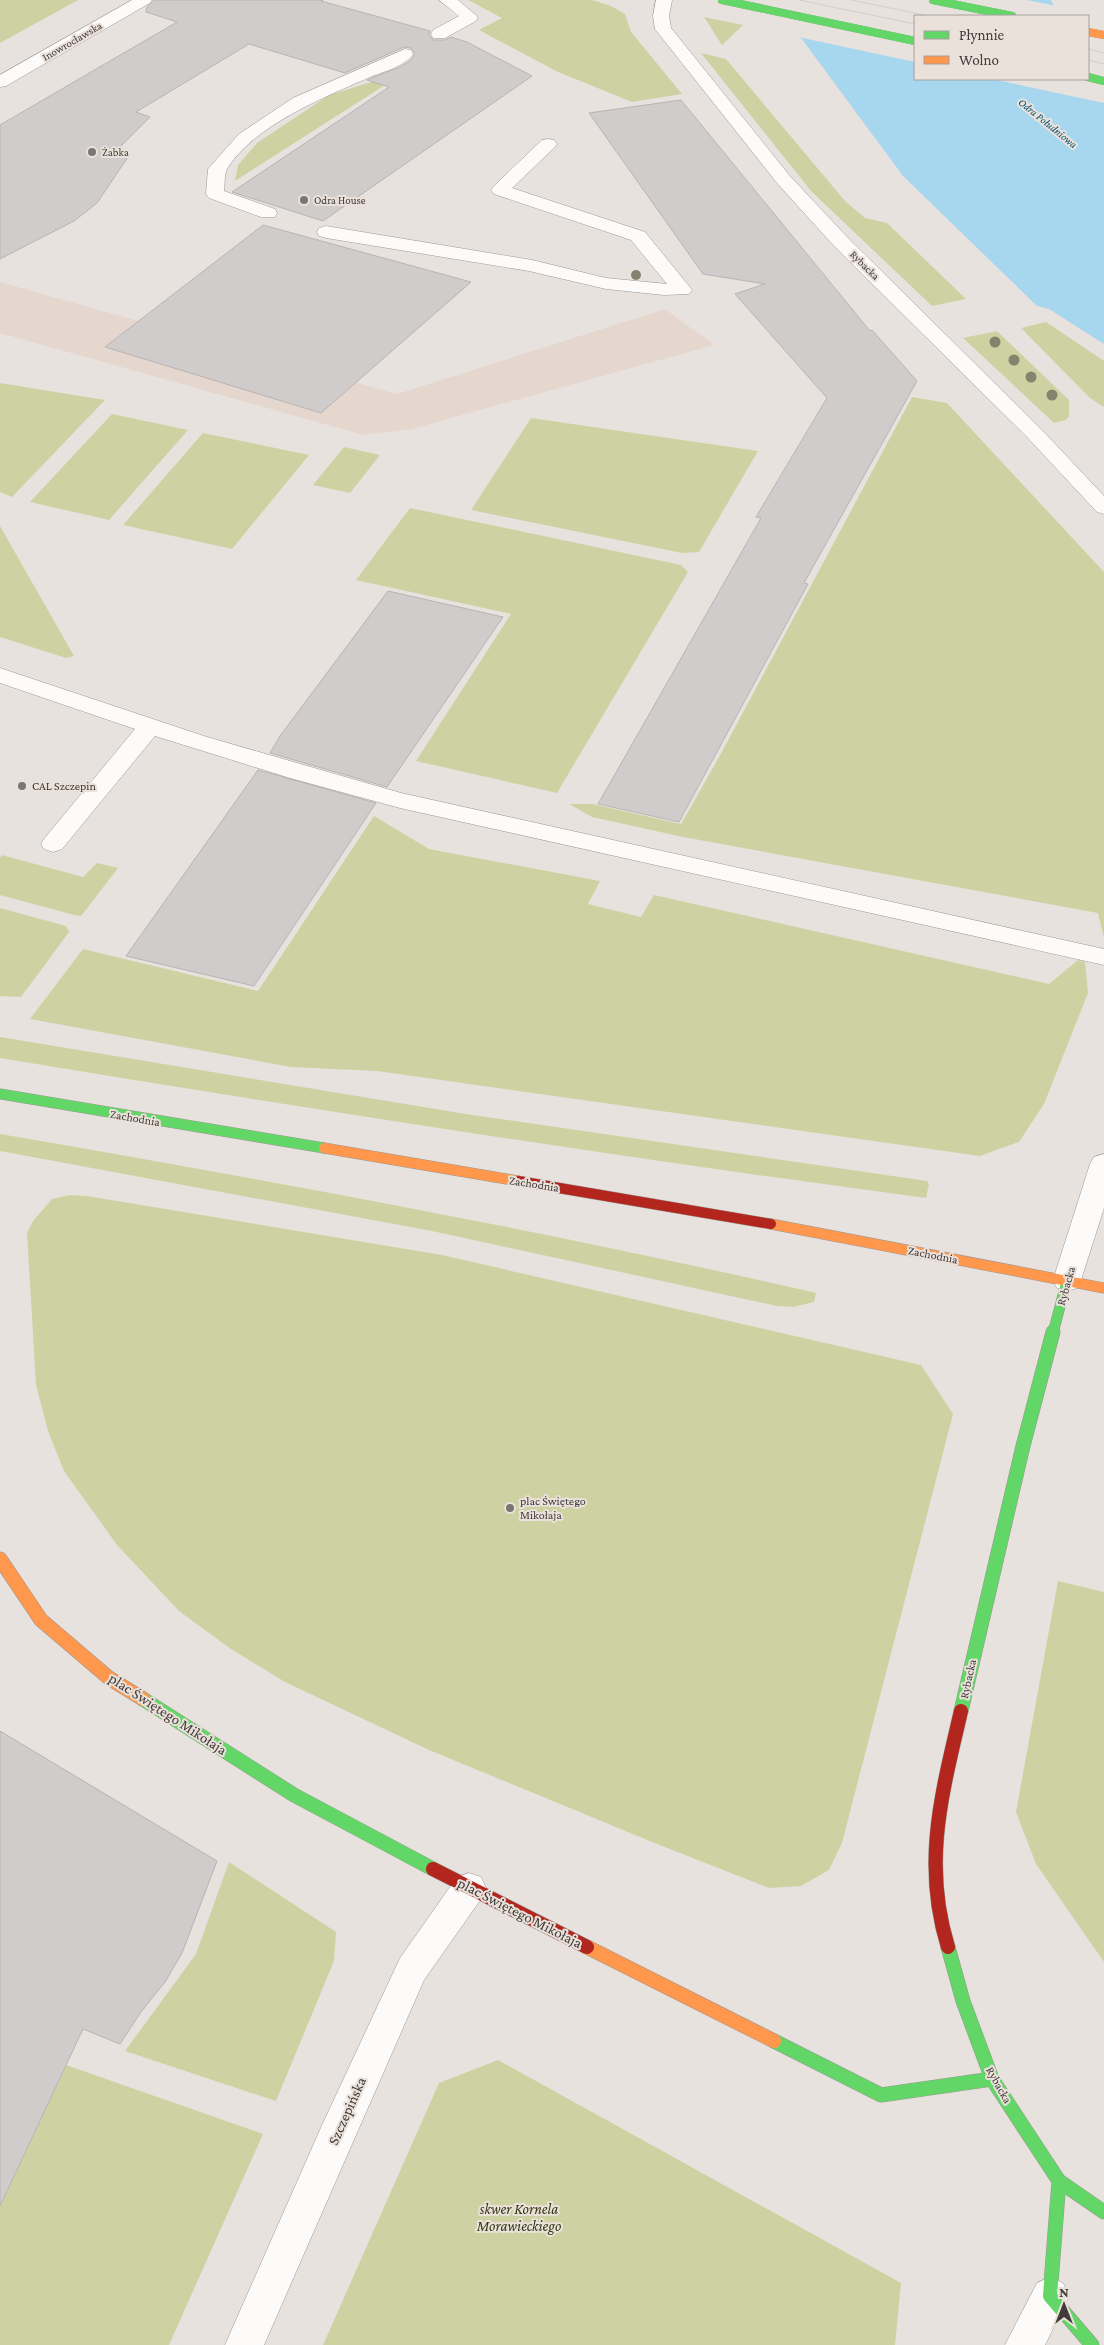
<svg xmlns="http://www.w3.org/2000/svg" width="1104" height="2345" viewBox="0 0 1104 2345" font-family="'Crimson Pro',serif">
<style>
.industrial{fill:#e6d7ce}
.green{fill:#ced2a2}
.water{fill:#a7d6ef}
.pier{fill:#e8e2de}
.building{fill:#d0cccc;stroke:#b8b4b4}
.lines{fill:none;stroke-linecap:round;stroke-linejoin:round}
.lane-casing{stroke:#9c9794;stroke-width:1}
.street-casing{stroke:#9c9794;stroke-width:1}
.fast-far2-casing{stroke:#9c9794;stroke-width:8}
.fast-far1-casing{stroke:#9c9794;stroke-width:11}
.fast-casing{stroke:#9c9794;stroke-width:15}
.slow-far2-casing{stroke:#9c9794;stroke-width:8}
.slow-far1-casing{stroke:#9c9794;stroke-width:11}
.slow-casing{stroke:#9c9794;stroke-width:15}
.jam-far1-casing{stroke:#9c9794;stroke-width:11}
.jam-casing{stroke:#9c9794;stroke-width:15}
.lane{fill:#fcfbfa;fill-rule:evenodd}
.street{fill:#fcfbfa;fill-rule:evenodd}
.fast-far2{stroke:#63d668;stroke-width:8}
.fast-far1{stroke:#63d668;stroke-width:10}
.fast{stroke:#63d668;stroke-width:14}
.slow-far2{stroke:#ff974d;stroke-width:8}
.slow-far1{stroke:#ff974d;stroke-width:10}
.slow{stroke:#ff974d;stroke-width:14}
.jam-far1{stroke:#b3261e;stroke-width:10}
.jam{stroke:#b3261e;stroke-width:14}
.tram{stroke:#d1cfce;stroke-width:1}
.tree{fill:#84846e}
.poi-dot{fill:#7b7673;stroke:#ebe1db;stroke-width:2}
.labels{text-anchor:middle;stroke-width:4;stroke-linejoin:round;paint-order:stroke}
.far-street-label{font-size:11px;fill:#403c3a;stroke:#ebe1db}
.far-water-label{font-size:11px;font-style:italic;fill:#045372;stroke:#ebe1db}
.far-poi-label{font-size:11px;fill:#403c3a;stroke:#ebe1db;text-anchor:start}
.poi-label{font-size:12px;fill:#403c3a;stroke:#ebe1db;text-anchor:start}
.street-label{font-size:12px;fill:#403c3a;stroke:#ebe1db}
.near-street-label{font-size:15px;fill:#403c3a;stroke:#ebe1db}
.near-park-label{font-size:15px;font-style:italic;fill:#333712;stroke:#ebe1db}
</style>
<rect width="100%" height="100%" fill="#e8e2de"/>
<!-- industrial -->
<path class="industrial" d="M 0,282 L 397,394 L 665,309 L 714,345 L 412,429 L 363,435 L 0,333 Z"/>
<!-- green -->
<g class="green">
<path d="M 0,0 L 78,0 L 0,43 Z"/>
<path d="M 468,0 L 592,0 L 611,6 L 625,14 L 631,32 L 636,38 L 682,94 L 632,102 L 558,72 L 479,30 L 502,18 Z"/>
<path d="M 704,17 L 743,25 L 722,45 Z"/>
<path d="M 701,53 L 726,59 L 845,201 L 865,218 L 887,223 L 966,299 L 932,306 L 811,191 Z"/>
<path d="M 407,71 L 235,181 L 238,165 L 257,143 L 329,95 Z"/>
<path d="M 1046,322 L 1104,361 L 1104,407 L 1090,398 L 1021,328 Z"/>
<path d="M 997,331 L 1069,400 L 1069,416 L 1066,420 L 1054,423 L 963,338 Z"/>
<path d="M 0,383 L 105,400 L 12,497 L 0,492 Z"/>
<path d="M 912,397 L 947,403 L 1104,572 L 1104,938 L 1098,913 L 683,837 L 592,817 L 569,804 L 592,804 L 681,824 L 718,759 Z"/>
<path d="M 112,414 L 188,430 L 109,520 L 30,502 Z"/>
<path d="M 531,418 L 758,451 L 699,552 L 682,553 L 471,510 Z"/>
<path d="M 203,433 L 309,455 L 232,549 L 123,525 Z"/>
<path d="M 344,447 L 380,455 L 350,493 L 313,485 Z"/>
<path d="M 410,508 L 681,565 L 688,572 L 557,793 L 416,761 L 511,614 L 356,580 Z"/>
<path d="M 0,526 L 74,656 L 66,658 L 0,637 Z"/>
<path d="M 374,816 L 429,849 L 600,881 L 588,904 L 641,917 L 654,895 L 1049,984 L 1078,960 L 1085,962 L 1088,993 L 1044,1104 L 1019,1142 L 980,1156 L 377,1071 L 291,1067 L 30,1019 L 83,949 L 258,991 Z"/>
<path d="M 2,855 L 83,877 L 97,863 L 118,868 L 81,916 L 74,915 L 0,895 L 0,858 Z"/>
<path d="M 0,908 L 66,926 L 69,932 L 21,997 L 0,996 Z"/>
<path d="M 0,1037 L 466,1114 L 927,1181 L 929,1184 L 926,1198 C 617,1157 308,1109 0,1058 Z"/>
<path d="M 0,1134 C 273,1181 546,1231 816,1293 L 814,1302 L 793,1307 L 777,1306 L 432,1231 L 0,1151 Z"/>
<path d="M 70,1195 L 87,1196 L 442,1255 L 921,1365 L 953,1414 L 842,1843 L 829,1870 L 801,1886 L 769,1888 L 657,1844 L 429,1750 L 285,1682 L 231,1649 L 179,1611 L 117,1545 L 64,1471 L 48,1431 L 36,1385 L 27,1233 L 33,1221 L 52,1199 Z"/>
<path d="M 1058,1581 L 1104,1592 L 1104,1962 L 1036,1864 L 1016,1812 Z"/>
<path d="M 229,1862 L 336,1932 L 334,1961 L 276,2101 L 125,2051 L 196,1954 Z"/>
<path d="M 498,2060 L 901,2283 L 895,2345 L 323,2345 L 439,2083 Z"/>
<path d="M 66,2065 L 263,2134 L 169,2345 L 0,2345 L 0,2206 Z"/>
</g>
<!-- water -->
<path class="water" d="M 773,0 L 1051,0 L 1058,14 L 915,16 L 915,79 L 1088,79 L 1104,58 L 1104,344 L 1049,309 L 1037,306 L 903,176 Z"/>
<!-- pier -->
<g class="pier">
<path d="M 771,0 L 1027,0 L 1057,6 L 1063,16 L 915,16 L 915,62 L 798,37 Z"/>
<path d="M 1088,40 L 1104,54 L 1104,103 L 992,79 L 1088,79 Z"/>
</g>
<!-- building -->
<g class="building">
<path d="M 154,0 L 323,0 L 321,1 L 430,31 L 429,35 L 433,40 L 445,40 L 451,37 L 467,42 L 532,76 L 323,221 L 232,192 L 389,87 L 367,80 L 400,67 L 411,60 L 415,53 L 411,48 L 404,47 L 345,73 L 249,44 L 136,112 L 150,117 L 115,152 L 130,154 L 97,203 L 74,221 L 0,259 L 0,125 L 177,22 L 146,12 L 147,7 Z"/>
<path d="M 681,100 L 870,331 L 872,330 L 917,381 L 804,583 L 808,584 L 679,822 L 598,804 L 761,518 L 756,517 L 827,398 L 735,294 L 765,284 L 703,274 L 589,113 Z"/>
<path d="M 263,225 L 471,282 L 321,413 L 105,347 Z"/>
<path d="M 388,591 L 503,617 L 387,787 L 270,753 L 280,736 Z"/>
<path d="M 258,770 L 376,803 L 254,986 L 126,956 Z"/>
<path d="M 0,1731 L 217,1861 L 182,1953 L 165,1982 L 141,2012 L 120,2044 L 83,2029 L 0,2206 Z"/>
</g>
<g class="lines">
<!-- lane casing -->
<g class="lane-casing">
<g id="lane">
<path d="M 439,0 L 458,0 L 478,17 L 476,21 L 445,38 L 433,38 L 431,34 L 433,30 L 459,16 Z"/>
<path d="M 405,49 L 411,50 L 413,54 C 405,66 383,72 370,77 C 325,97 254,125 227,169 C 224,174 225,185 224,191 L 275,209 L 277,213 L 275,217 L 261,217 L 209,198 L 206,194 L 208,169 L 239,134 L 293,98 Z"/>
<path d="M 548,139 L 554,140 L 557,144 L 554,148 L 512,188 L 645,232 L 689,286 L 692,290 L 689,294 L 664,295 L 606,289 L 529,271 L 326,238 L 319,236 L 317,232 L 319,228 L 326,226 L 532,260 L 606,278 L 667,284 L 631,240 L 494,194 L 491,190 L 494,186 L 542,140 Z"/>
<path d="M 0,668 L 207,737 L 401,793 L 1104,949 L 1104,965 L 400,808 L 290,778 L 155,736 L 62,849 L 53,852 L 44,849 L 41,844 L 44,839 L 135,729 L 0,683 Z"/>
</g>
</g>
<!-- street casing -->
<g class="street-casing">
<g id="street">
<path d="M 132,0 L 152,0 L 150,3 L 6,86 L 0,87 L 0,75 Z"/>
<path d="M 656,0 L 672,0 L 669,16 L 671,28 L 789,175 L 848,238 L 1041,429 L 1104,496 L 1104,514 L 1097,512 L 1027,437 L 834,246 L 777,183 L 655,29 L 653,16 Z"/>
<path d="M 1104,1154 L 1104,1208 L 1081,1280 L 1077,1288 L 1067,1291 L 1057,1288 L 1053,1280 L 1090,1164 L 1094,1157 Z"/>
<path d="M 469,1873 L 481,1877 L 486,1888 L 481,1899 L 424,1980 L 264,2345 L 225,2345 L 323,2123 L 400,1958 L 457,1877 Z"/>
<path d="M 1050,2277 L 1063,2283 L 1069,2296 L 1045,2345 L 1005,2345 L 1037,2283 Z"/>
</g>
</g>
<!-- fast-far2 casing -->
<g class="fast-far2-casing">
<g id="fast-far2">
<path d="M 722,0 L 915,41"/>
<path d="M 933,0 L 1012,16"/>
<path d="M 1088,77 L 1104,81"/>
</g>
</g>
<!-- fast-far1 casing -->
<g class="fast-far1-casing">
<g id="fast-far1">
<path d="M 0,1094 L 324,1148"/>
<path d="M 1053,1333 L 1067,1280"/>
</g>
</g>
<!-- fast casing -->
<g class="fast-casing">
<g id="fast">
<path d="M 143,1699 L 294,1795 L 433,1869"/>
<path d="M 961,1711 L 1023,1446 L 1053,1332"/>
<path d="M 948,1947 L 963,2001 L 992,2079 L 1059,2181 L 1104,2212"/>
<path d="M 774,2041 L 881,2095 L 992,2079"/>
<path d="M 1059,2181 L 1050,2296 L 1092,2345"/>
</g>
</g>
<!-- slow-far2 casing -->
<g class="slow-far2-casing">
<path id="slow-far2" d="M 1088,32 L 1104,35"/>
</g>
<!-- slow-far1 casing -->
<g class="slow-far1-casing">
<g id="slow-far1">
<path d="M 324,1148 L 518,1181"/>
<path d="M 771,1224 L 1104,1288"/>
</g>
</g>
<!-- slow casing -->
<g class="slow-casing">
<g id="slow">
<path d="M 0,1559 L 41,1620 L 109,1678 L 143,1699"/>
<path d="M 587,1947 L 774,2041"/>
</g>
</g>
<!-- jam-far1 casing -->
<g class="jam-far1-casing">
<path id="jam-far1" d="M 518,1181 L 771,1224"/>
</g>
<!-- jam casing -->
<g class="jam-casing">
<g id="jam">
<path d="M 433,1869 L 587,1947"/>
<path d="M 948,1947 C 922,1863 942,1793 961,1711"/>
</g>
</g>
<!-- lane -->
<use href="#lane" class="lane"/>
<!-- street -->
<use href="#street" class="street"/>
<!-- fast-far2 -->
<use href="#fast-far2" class="fast-far2"/>
<!-- fast-far1 -->
<use href="#fast-far1" class="fast-far1"/>
<!-- fast -->
<use href="#fast" class="fast"/>
<!-- slow-far2 -->
<use href="#slow-far2" class="slow-far2"/>
<!-- slow-far1 -->
<use href="#slow-far1" class="slow-far1"/>
<!-- slow -->
<use href="#slow" class="slow"/>
<!-- jam-far1 -->
<use href="#jam-far1" class="jam-far1"/>
<!-- jam -->
<use href="#jam" class="jam"/>
<!-- tram -->
<g class="tram">
<path d="M 799,0 L 915,24"/>
<path d="M 851,0 L 929,16"/>
<path d="M 1088,49 L 1104,53"/>
<path d="M 1088,60 L 1104,64"/>
</g>
</g>
<!-- trees -->
<g class="tree">
<circle cx="636" cy="275" r="5"/>
<circle cx="995" cy="342" r="5.5"/>
<circle cx="1014" cy="360" r="5.5"/>
<circle cx="1031" cy="377" r="5.5"/>
<circle cx="1052" cy="395" r="5.5"/>
</g>
<!-- markers -->
<g class="poi-dot">
<circle cx="92" cy="152" r="5"/>
<circle cx="304" cy="200" r="5"/>
<circle cx="22" cy="786" r="5"/>
<circle cx="510" cy="1508" r="5"/>
</g>
<g class="labels">
<!-- far-street labels -->
<g class="far-street-label">
<text transform="translate(72 41) rotate(-30)" y="4">Inowrocławska</text>
<text transform="translate(865 265) rotate(45)" y="4">Rybacka</text>
</g>
<!-- far-water labels -->
<g class="far-water-label">
<text transform="translate(1048 123) rotate(39)" y="4">Odra Południowa</text>
</g>
<!-- far-poi labels -->
<g class="far-poi-label">
<text x="102" y="156">Żabka</text>
<text x="314" y="204">Odra House</text>
</g>
<!-- poi labels -->
<g class="poi-label">
<text x="32" y="790">CAL Szczepin</text>
<text x="520" y="1505">plac Świętego<tspan x="520" dy="14">Mikołaja</tspan></text>
</g>
<!-- street labels -->
<g class="street-label">
<text transform="translate(135 1118) rotate(10)" y="4">Zachodnia</text>
<text transform="translate(534 1184) rotate(9)" y="4">Zachodnia</text>
<text transform="translate(933 1255) rotate(11)" y="4">Zachodnia</text>
<text transform="translate(1066 1286) rotate(-74)" y="4">Rybacka</text>
<text transform="translate(968 1679) rotate(-78)" y="4">Rybacka</text>
<text transform="translate(999 2085) rotate(61)" y="4">Rybacka</text>
</g>
<!-- near-street labels -->
<g class="near-street-label">
<text transform="translate(168 1714) rotate(33)" y="5">plac Świętego Mikołaja</text>
<text transform="translate(520 1913) rotate(27)" y="5">plac Świętego Mikołaja</text>
<text transform="translate(347 2111) rotate(-66)" y="5">Szczepińska</text>
</g>
<!-- near-park labels -->
<g class="near-park-label">
<text x="519" y="2214">skwer Kornela<tspan x="519" dy="17">Morawieckiego</tspan></text>
</g>
</g>
<!-- legend -->
<rect x="914" y="15" width="175" height="65" fill="#ebe1db" stroke="#a79f9b"/>
<rect x="924" y="31" width="25" height="8" fill="#63d668" stroke="#a79f9b"/>
<text x="959" y="40" font-size="15" fill="#403c3a">Płynnie</text>
<rect x="924" y="56" width="25" height="8" fill="#ff974d" stroke="#a79f9b"/>
<text x="959" y="65" font-size="15" fill="#403c3a">Wolno</text>
<!-- north arrow -->
<g transform="translate(1064 2305)" stroke="#ebe1db" stroke-width="4" paint-order="stroke">
<path d="M0-4L9 19L0 12L-9 19Z" fill="#403c3a"/>
<text y="-8" font-size="14" font-weight="bold" text-anchor="middle" fill="#403c3a">N</text>
</g>
</svg>
